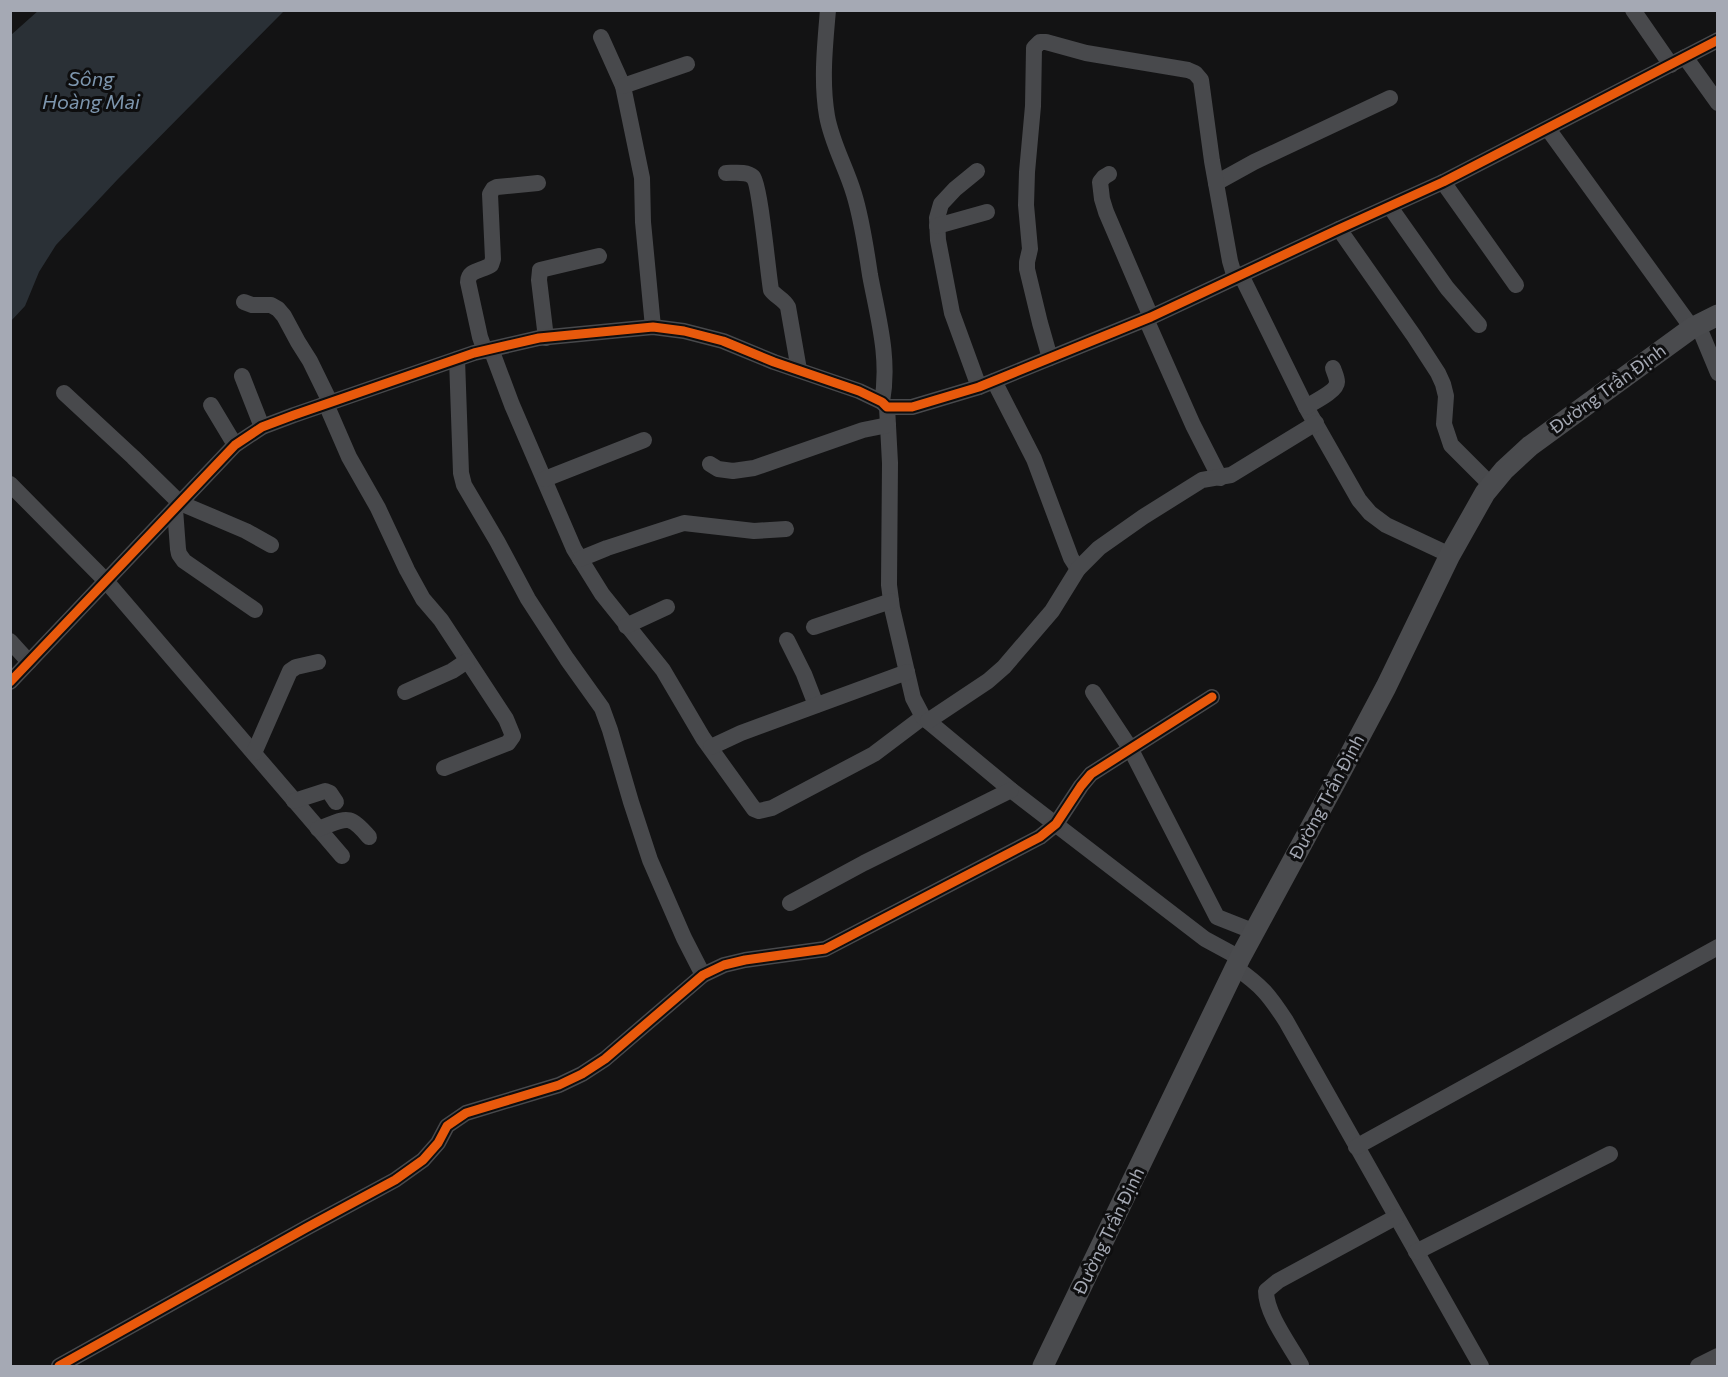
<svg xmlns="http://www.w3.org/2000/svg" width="1728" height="1377" viewBox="0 0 1728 1377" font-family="Commissioner,sans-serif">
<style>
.water{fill:#2a3036}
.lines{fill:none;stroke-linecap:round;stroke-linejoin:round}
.minor{stroke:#48494c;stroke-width:16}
.major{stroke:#4a4b4e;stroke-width:21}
.cycleway-casing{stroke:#0e0e0f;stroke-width:13}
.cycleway{stroke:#e8590c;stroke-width:9}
.labels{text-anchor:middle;stroke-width:6;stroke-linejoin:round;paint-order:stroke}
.street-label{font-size:18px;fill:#a5a9b4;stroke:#0e0e0f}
.water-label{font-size:20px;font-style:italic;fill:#7d96ae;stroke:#0e0e0f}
</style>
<rect width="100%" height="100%" fill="#131314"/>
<!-- water -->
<path class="water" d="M 39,10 L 284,11 L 118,179 L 56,245 L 39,272 L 25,306 L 11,321 L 11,35 Z"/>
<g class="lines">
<!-- minor -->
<g class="minor">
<path d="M 828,10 C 825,45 821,81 827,116 C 832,144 846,167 854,194 C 862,220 866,248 870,275 C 878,318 890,358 882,402"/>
<path d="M 1633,10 L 1671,65"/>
<path d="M 601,37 L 623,86 L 642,178 L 643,222 L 653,327"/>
<path d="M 1685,57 L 1718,103"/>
<path d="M 623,86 L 687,64"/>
<path d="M 1548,129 L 1692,328"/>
<path d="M 977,171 L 955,189 L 941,204 L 937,218 L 938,240 L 952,313 L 979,387"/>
<path d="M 726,173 C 734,173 747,171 753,177 C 760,184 768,273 771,290 C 776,297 784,299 788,307 L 799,370"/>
<path d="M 1109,174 L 1104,177 L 1100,182 L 1102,199 L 1106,212 L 1151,317"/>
<path d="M 1443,182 L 1516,285"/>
<path d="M 1216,183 L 1254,162 L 1390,98"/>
<path d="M 1390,207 L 1447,288 L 1479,325"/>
<path d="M 937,226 L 987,212"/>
<path d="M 1339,229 L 1414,336 L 1438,373 L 1443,384 L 1446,396 L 1444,424 L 1451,445 L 1491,485"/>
<path d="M 1241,275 L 1306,407 L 1359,500 L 1370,513 L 1386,525 L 1450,555"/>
<path d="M 244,302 L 252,305 L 271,305 L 278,309 L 284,316 L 298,342 L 310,361 L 330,402"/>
<path d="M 1146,319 L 1193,425 L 1220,478"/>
<path d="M 1698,325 L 1718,373"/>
<path d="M 546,338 L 539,280 L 540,270 L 599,256"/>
<path d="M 491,349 L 512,405 L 574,549 L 602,594 L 663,670 L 703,738 L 754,809 L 759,811 L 772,808 L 874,754 L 923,717"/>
<path d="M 485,351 L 480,337 L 468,282 C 468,270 481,271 491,265 L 493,259 L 490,194 L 493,189 L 497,187 L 538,183"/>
<path d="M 1050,358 L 1040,323 L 1027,269 L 1027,262 L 1030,249 L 1026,205 L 1027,172 L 1033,106 L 1034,48 L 1040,42 L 1046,42 L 1086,53 L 1188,70 L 1195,73 L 1201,80 L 1212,161 L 1230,261 L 1235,278"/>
<path d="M 457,359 L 461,473 L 464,485 L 497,541 L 528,599 L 567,659 L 602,708 L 610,730 L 631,802 L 650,860 L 684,938 L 703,975"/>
<path d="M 242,376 L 262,427"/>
<path d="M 994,381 L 1034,459 L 1071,558 L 1078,569"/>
<path d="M 64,393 L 133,457 L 180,503 L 246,531 L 271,545"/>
<path d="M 326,404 L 349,457 L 378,508 L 407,570 L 423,599 L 441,620 L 506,719 L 513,736 L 508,743 L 444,768"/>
<path d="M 211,405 L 235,445"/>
<path d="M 887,407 L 890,463 L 889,585 L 892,608 L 913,698 L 923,717 L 1011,790 L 1205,939 L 1240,958"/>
<path d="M 1306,407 C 1314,402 1337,391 1337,382 C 1337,377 1334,372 1333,368"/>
<path d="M 710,464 L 718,469 L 733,471 L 754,468 L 863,430 L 888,425"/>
<path d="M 545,479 L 644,440"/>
<path d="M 10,484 L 106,581 L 342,856"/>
<path d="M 175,509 L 178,549 L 179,554 L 184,561 L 255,610"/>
<path d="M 580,559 L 607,548 L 684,523 L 754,531 L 786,529"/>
<path d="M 626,626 L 667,607"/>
<path d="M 814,627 L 891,601"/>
<path d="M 787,640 L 804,674 L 816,705"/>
<path d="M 10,641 L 29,662"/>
<path d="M 10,682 L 235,445 L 262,427 L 294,415 L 474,353 L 539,338 L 653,327 L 684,331 L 723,341 L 774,362 L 859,391 L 882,402 L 887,407 L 912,407 L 979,387 L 1151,317 L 1339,229 L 1443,182 L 1718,40"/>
<path d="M 405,692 L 452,671 L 467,661"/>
<path d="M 1093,692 L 1130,748 L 1217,917 L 1255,932"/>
<path d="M 928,721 L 988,681 L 1004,667 L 1052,611 L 1078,569 L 1099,548 L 1143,517 L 1202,480 L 1231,475 L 1316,423"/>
<path d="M 711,747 L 741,733 L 907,672"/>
<path d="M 254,753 L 290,671 L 296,667 L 318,662"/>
<path d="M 294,801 L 325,791 L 330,793 L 336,802"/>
<path d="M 318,829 C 346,819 348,812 369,837"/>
<path d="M 790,903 L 864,863 L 1011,790"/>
<path d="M 1236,968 C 1262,986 1269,995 1286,1021 L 1481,1366"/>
<path d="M 1356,1147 L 1718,947"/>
<path d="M 1416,1252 L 1610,1154"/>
<path d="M 1301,1365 C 1290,1345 1266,1314 1266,1291 L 1278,1281 L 1396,1217"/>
<path d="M 59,1366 L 306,1228 L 395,1180 L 423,1160 L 438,1143 L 447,1126 L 466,1113 L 559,1085 L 582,1074 L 605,1059 L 703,975 L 724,965 L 745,960 L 825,949 L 1040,837 L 1056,824 L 1081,786 L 1091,774 L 1212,697"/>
<path d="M 1698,1366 L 1718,1356"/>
</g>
<!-- major -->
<path class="major" d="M 1043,1366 L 1240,958 L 1336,781 L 1386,687 L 1450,555 L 1485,493 L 1504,470 L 1530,446 L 1692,328 L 1718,315"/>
<!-- cycleway casing -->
<g class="cycleway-casing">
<g id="cycleway">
<path d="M 10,682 L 235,445 L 262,427 L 294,415 L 474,353 L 539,338 L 653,327 L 684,331 L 723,341 L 774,362 L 859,391 L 882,402 L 887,407 L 912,407 L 979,387 L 1151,317 L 1339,229 L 1443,182 L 1718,40"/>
<path d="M 59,1366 L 306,1228 L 395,1180 L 423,1160 L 438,1143 L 447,1126 L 466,1113 L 559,1085 L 582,1074 L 605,1059 L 703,975 L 724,965 L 745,960 L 825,949 L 1040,837 L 1056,824 L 1081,786 L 1091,774 L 1212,697"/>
</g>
</g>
<!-- cycleway -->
<use href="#cycleway" class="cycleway"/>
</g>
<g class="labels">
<!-- street labels -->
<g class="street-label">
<text transform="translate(1608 389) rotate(-36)" y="6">Đường Trần Định</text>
<text transform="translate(1327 797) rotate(-62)" y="6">Đường Trần Định</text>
<text transform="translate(1109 1231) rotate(-64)" y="6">Đường Trần Định</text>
</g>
<!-- water labels -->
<g class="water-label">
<text x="91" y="86">Sông<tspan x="91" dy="23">Hoàng Mai</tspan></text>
</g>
</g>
<!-- border -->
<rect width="1728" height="1377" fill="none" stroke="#a5a9b4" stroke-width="24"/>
</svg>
